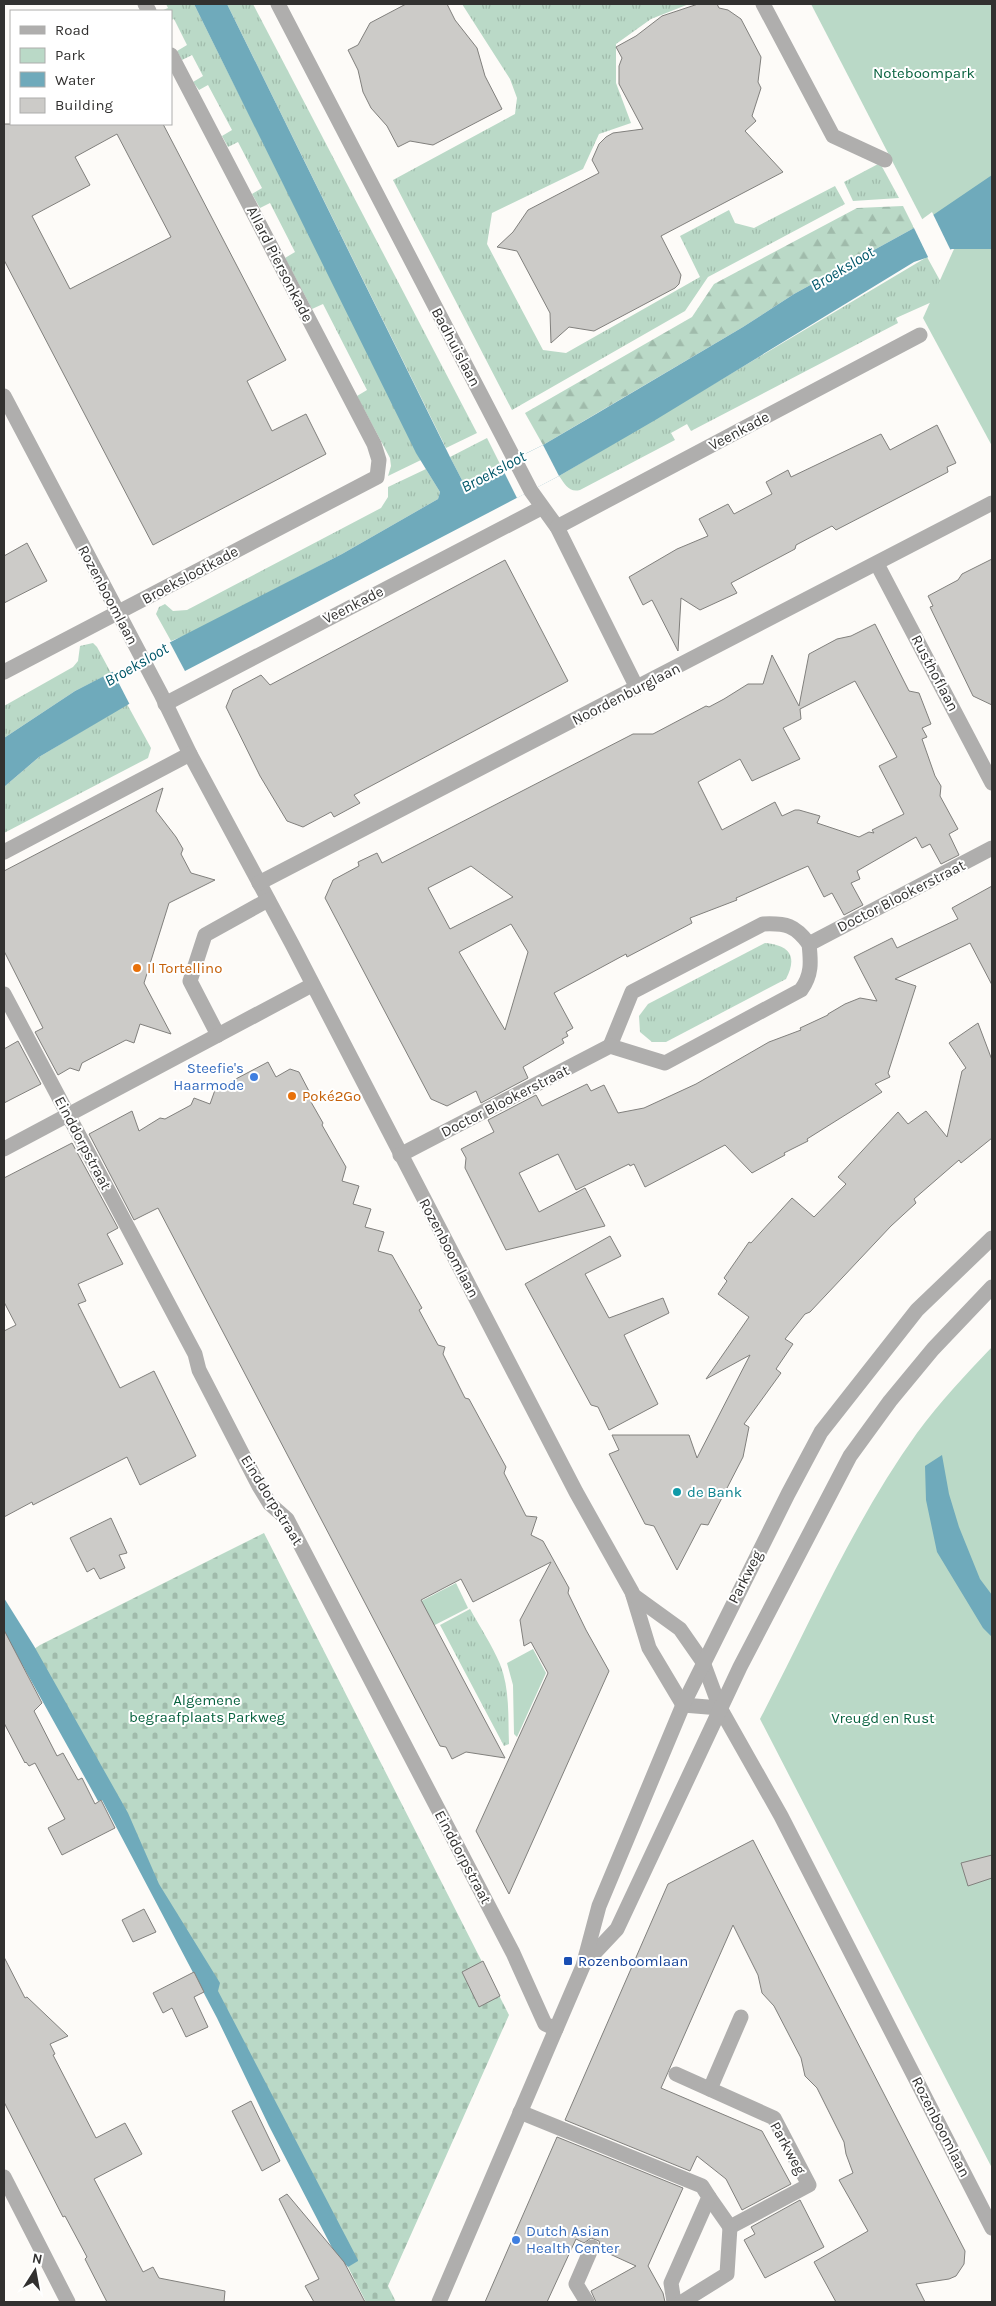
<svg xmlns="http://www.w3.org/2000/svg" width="996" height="2306" viewBox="0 0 996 2306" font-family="Karla,sans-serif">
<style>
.grass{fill:url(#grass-tufts)}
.forest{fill:url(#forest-firs)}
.cemetery{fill:url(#cemetery-stones)}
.green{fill:#bad9c7}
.water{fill:#6faabb}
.pier{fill:#fdfbf8}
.building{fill:#cccbc8;stroke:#81807d;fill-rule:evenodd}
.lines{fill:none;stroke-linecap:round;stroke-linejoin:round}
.minor{stroke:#afaead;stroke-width:15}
.food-dot{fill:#e8710a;stroke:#fff;stroke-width:2}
.shop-dot{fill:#3f7fe0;stroke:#fff;stroke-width:2}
.culture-dot{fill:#0f9aa8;stroke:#fff;stroke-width:2}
.transit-dot{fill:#1a4fb4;stroke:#fff;stroke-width:2}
.labels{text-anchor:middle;stroke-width:4;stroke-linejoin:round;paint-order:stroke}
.park-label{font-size:15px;fill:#08623f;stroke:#fff}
.street-label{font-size:15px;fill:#323130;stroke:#fff}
.food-label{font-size:15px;fill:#c56008;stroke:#fff;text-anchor:start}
.shop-label{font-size:15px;fill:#366cbe;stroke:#fff;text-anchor:end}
.culture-label{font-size:15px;fill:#0d838f;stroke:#fff;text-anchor:start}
.transit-label{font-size:15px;fill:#164399;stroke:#fff;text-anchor:start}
.water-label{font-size:16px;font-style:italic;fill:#005769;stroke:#fff}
</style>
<defs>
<pattern id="grass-tufts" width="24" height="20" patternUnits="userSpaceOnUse" patternTransform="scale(1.25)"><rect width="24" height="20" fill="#bad9c7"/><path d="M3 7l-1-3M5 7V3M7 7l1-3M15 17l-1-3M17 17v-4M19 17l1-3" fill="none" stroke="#a0bbab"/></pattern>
<pattern id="forest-firs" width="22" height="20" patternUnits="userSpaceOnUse" patternTransform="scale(1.25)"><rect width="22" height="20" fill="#bad9c7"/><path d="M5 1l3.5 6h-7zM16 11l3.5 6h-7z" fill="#a0bbab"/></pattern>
<pattern id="cemetery-stones" width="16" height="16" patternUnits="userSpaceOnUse" patternTransform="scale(1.25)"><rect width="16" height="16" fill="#bad9c7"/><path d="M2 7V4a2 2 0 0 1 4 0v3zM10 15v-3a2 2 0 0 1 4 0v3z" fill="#a0bbab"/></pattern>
</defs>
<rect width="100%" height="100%" fill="#fdfbf8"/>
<!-- grass -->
<g class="grass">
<path d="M 166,4 L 194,4 L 421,460 L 388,476 L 391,466 L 390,458 L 357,396 L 367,390 L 323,304 L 312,309 L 285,258 L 295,252 L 270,203 L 260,208 L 252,194 L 262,188 L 238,142 L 228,147 L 222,136 L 232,130 L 208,85 L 199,90 L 193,82 L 203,76 L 192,55 L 182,60 L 177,51 L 187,45 L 174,19 L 171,20 L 171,11 L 161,11 L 168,8 Z"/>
<path d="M 227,4 L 253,4 L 477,433 L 446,448 Z"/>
<path d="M 462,4 L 689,4 L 651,19 L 616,44 L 616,83 L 631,123 L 599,134 L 583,169 L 492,213 L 487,244 L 543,350 L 566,353 L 700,277 L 680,236 L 729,210 L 735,223 L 754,228 L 835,186 L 845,204 L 708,277 L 685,311 L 512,410 L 393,180 L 515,114 L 517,98 L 510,79 Z"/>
<path d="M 880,163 L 899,198 L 853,201 L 844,182 Z"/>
<path d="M 927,257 L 943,286 L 943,297 L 896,318 L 898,323 L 691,431 L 687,424 L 671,433 L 675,440 L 580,490 C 569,493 565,484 559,476 Z"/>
<path d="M 487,438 L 501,466 L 466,483 L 463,482 L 450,457 Z"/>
<path d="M 426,469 L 440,492 L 438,499 L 342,554 L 191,633 L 171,641 L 156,614 L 159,607 L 165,604 L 173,611 L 187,610 L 381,508 L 388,497 L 388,487 Z"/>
<path d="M 93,643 L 97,647 L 111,673 L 75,691 L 4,738 L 4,706 L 73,667 L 78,661 L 80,646 Z"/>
<path d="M 127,704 L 151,748 L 148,758 L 4,833 L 4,787 L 39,757 Z"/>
<path d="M 765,943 C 789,945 798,956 786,979 L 666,1042 L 652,1042 L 640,1032 L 639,1016 L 648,1004 Z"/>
<path d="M 470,1609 C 480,1627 492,1645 500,1664 C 510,1689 508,1717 509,1744 L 504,1746 L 440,1625 Z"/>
</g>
<!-- forest -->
<path class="forest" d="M 903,206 L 914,228 L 794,294 L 743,327 L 543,445 L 525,413 L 692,317 L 714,284 L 857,208 Z"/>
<!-- cemetery -->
<path class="cemetery" d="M 264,1533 L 509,2015 L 388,2286 L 396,2302 L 366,2302 L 348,2267 L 352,2260 L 31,1651 L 40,1645 Z"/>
<!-- green -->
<g class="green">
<path d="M 811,4 L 992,4 L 992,207 L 933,240 Z"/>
<path d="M 992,240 L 992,446 L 923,318 L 954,249 Z"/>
<path d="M 992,1347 L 992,2168 L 760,1719 C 810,1623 854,1521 917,1433 C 940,1402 966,1374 992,1347 Z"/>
<path d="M 456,1583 L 468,1608 L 390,1648 L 377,1624 Z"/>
<path d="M 533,1649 L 546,1673 L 517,1737 L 514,1734 L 513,1685 L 507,1663 Z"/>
</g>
<!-- water -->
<g class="water">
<path d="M 194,4 L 227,4 L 450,457 L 463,482 L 466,483 L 543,445 L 596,414 L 743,327 L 794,294 L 914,228 L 992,175 L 992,249 L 952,249 L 914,262 L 657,419 L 559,476 L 185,671 L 39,757 L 4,787 L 4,738 L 75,691 L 342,554 L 438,499 L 440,492 L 416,453 Z"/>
<path d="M 942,1455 L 949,1494 L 959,1527 L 980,1579 L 992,1595 L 992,1637 L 983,1628 L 937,1552 L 926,1500 L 925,1466 Z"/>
<path d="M 4,1598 L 34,1646 L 128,1813 L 159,1884 L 220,1983 L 218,1991 L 358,2260 L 358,2261 L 348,2267 L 346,2265 L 342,2267 L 269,2126 L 217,2018 L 102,1800 L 98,1801 L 4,1632 Z"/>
</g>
<!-- pier -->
<g class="pier">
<path d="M 932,212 L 951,251 L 929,259 L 913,226 Z"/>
<path d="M 543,445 L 559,476 L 517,498 L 501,466 Z"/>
<path d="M 168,639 L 186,673 L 130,705 L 112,670 Z"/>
</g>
<!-- building -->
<g class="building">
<path d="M 406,4 L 447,4 L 455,20 L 477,48 L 485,76 L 502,109 L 433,145 L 410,141 L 398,147 L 387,126 L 371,108 L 363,92 L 358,70 L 348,50 L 358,45 L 370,23 Z"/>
<path d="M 698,4 L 717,4 L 719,8 L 728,10 L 741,19 L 761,57 L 758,82 L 761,88 L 752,116 L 756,121 L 745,131 L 783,172 L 661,236 L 681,275 L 679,284 L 675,288 L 594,331 L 569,327 L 551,343 L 550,313 L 517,251 L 497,247 L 513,232 L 528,210 L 599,173 L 592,160 L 599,144 L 606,137 L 613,133 L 643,129 L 619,84 L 619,66 L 622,58 L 616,47 L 636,36 L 662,16 Z"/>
<path d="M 4,124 L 163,124 L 286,360 L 247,381 L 272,431 L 306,414 L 326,454 L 153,545 L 4,260 ZM 117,134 L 171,237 L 70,289 L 32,216 L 90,185 L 75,157 Z"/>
<path d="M 937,425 L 956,463 L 947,467 L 948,472 L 836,530 L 832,526 L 796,545 L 795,549 L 731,583 L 737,593 L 700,610 L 681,598 L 678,651 L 652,600 L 643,605 L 629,577 L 677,549 L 708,536 L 699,519 L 728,504 L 734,514 L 772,494 L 766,482 L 788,470 L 791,477 L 881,434 L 890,450 Z"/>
<path d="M 27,543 L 47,581 L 4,603 L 4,556 Z"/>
<path d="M 992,559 L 992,705 L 973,696 L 930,607 L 933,606 L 928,596 L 958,580 L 962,574 Z"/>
<path d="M 505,560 L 568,681 L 354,795 L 360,803 L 334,817 L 331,812 L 303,827 L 287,821 L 260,776 L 226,707 L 233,690 L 261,675 L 270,685 Z"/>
<path d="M 875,624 L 909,691 L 919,693 L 931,724 L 922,728 L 927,737 L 922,739 L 935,776 L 941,786 L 940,796 L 958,829 L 949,834 L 959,855 L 941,864 L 930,844 L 922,848 L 916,837 L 857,871 L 860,879 L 851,883 L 863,905 L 844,915 L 832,893 L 824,897 L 808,866 L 736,898 L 737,900 L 690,918 L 692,923 L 627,957 L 626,954 L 554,993 L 573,1028 L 566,1032 L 568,1036 L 562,1039 L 564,1043 L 523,1067 L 528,1078 L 481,1103 L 476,1091 L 447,1106 L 431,1099 L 325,898 L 333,880 L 359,866 L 358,862 L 377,853 L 382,863 L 633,734 L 653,734 L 706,706 L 709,707 L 724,699 L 748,684 L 763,684 L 772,655 L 799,706 L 809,654 L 837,639 L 851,636 ZM 855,681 L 897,757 L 879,766 L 904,814 L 872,830 L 874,833 L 869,832 L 859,837 L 817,823 L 820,816 L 799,810 L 795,810 L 782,816 L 775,802 L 722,830 L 698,782 L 740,759 L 752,781 L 800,759 L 783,728 L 801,719 L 800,709 ZM 471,866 L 513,897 L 450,929 L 428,888 ZM 511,924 L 528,952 L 505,1030 L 459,952 Z"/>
<path d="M 163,788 L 156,811 L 176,837 L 183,849 L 181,854 L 191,873 L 215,880 L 169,903 L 144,983 L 171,1034 L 140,1024 L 134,1043 L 126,1040 L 82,1063 L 79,1071 L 70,1068 L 58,1075 L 35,1032 L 43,1028 L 4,951 L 4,871 Z"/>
<path d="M 992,886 L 992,985 L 970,943 L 895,979 L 916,986 L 888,1073 L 890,1077 L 875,1084 L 882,1092 L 807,1139 L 808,1141 L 784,1153 L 785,1155 L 752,1173 L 725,1145 L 645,1187 L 634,1164 L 630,1166 L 629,1164 L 576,1190 L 558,1154 L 519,1173 L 539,1212 L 585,1188 L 605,1226 L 506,1250 L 465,1168 L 466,1158 L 461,1149 L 494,1132 L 488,1120 L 536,1095 L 542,1106 L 587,1084 L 591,1091 L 604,1085 L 618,1113 L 644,1108 L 696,1084 L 769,1042 L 801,1030 L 800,1028 L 828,1015 L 828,1014 L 845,1004 L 860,998 L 877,1001 L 854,957 L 892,938 L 897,948 L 958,919 L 952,908 Z"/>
<path d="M 978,1023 L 992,1060 L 992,1138 L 961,1163 L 959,1160 L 914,1199 L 916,1203 L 891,1226 L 810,1312 L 805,1314 L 785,1339 L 793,1344 L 776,1369 L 781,1373 L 744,1424 L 749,1427 L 743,1457 L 708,1525 L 701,1524 L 677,1570 L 654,1526 L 645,1524 L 609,1454 L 619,1450 L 612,1435 L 689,1435 L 697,1458 L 750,1355 L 706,1379 L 749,1317 L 718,1294 L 727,1281 L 724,1278 L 749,1242 L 751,1243 L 792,1198 L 814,1217 L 846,1184 L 838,1177 L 898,1112 L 908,1124 L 926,1111 L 947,1137 L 962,1071 L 966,1068 L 949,1043 Z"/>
<path d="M 18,1041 L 41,1084 L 4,1103 L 4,1049 Z"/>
<path d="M 268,1062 L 276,1077 L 290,1069 L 299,1072 L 310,1093 L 307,1095 L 323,1123 L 322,1125 L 346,1167 L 342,1181 L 359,1186 L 353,1204 L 371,1209 L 365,1227 L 384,1232 L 378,1251 L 392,1255 L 422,1308 L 419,1310 L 438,1345 L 445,1347 L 443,1354 L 465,1398 L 469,1399 L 506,1467 L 504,1473 L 526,1516 L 537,1517 L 531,1535 L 543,1541 L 569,1588 L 568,1593 L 586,1630 L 609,1671 L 509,1894 L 476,1831 L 548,1673 L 531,1642 L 524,1646 L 520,1620 L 551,1562 L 473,1602 L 461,1579 L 421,1600 L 505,1758 L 466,1752 L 452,1759 L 446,1747 L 440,1746 L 158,1208 L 134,1220 L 89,1134 L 132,1111 L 139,1131 L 160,1118 L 165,1119 L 191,1105 L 194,1098 L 210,1104 L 215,1090 Z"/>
<path d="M 72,1143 L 118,1228 L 107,1234 L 123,1264 L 78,1284 L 86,1301 L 78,1304 L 120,1388 L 154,1371 L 196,1456 L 140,1485 L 127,1457 L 33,1505 L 32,1502 L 4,1517 L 4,1331 L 16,1325 L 4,1302 L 4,1178 Z"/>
<path d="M 610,1236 L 621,1256 L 585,1274 L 609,1318 L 663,1298 L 669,1313 L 624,1335 L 658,1404 L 609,1430 L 598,1407 L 591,1405 L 525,1284 Z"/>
<path d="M 111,1518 L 127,1553 L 119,1555 L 125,1568 L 100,1579 L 94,1568 L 87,1572 L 70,1538 Z"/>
<path d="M 4,1630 L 42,1703 L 34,1711 L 57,1756 L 63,1753 L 78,1780 L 82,1778 L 95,1804 L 101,1800 L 115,1828 L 62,1855 L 48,1828 L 65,1819 L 35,1763 L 29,1766 L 26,1762 L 25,1763 L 4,1723 Z"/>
<path d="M 753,1840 L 965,2251 L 964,2264 L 956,2276 L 949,2279 L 916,2284 L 925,2302 L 836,2302 L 814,2262 L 868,2231 L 839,2180 L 853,2173 L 846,2154 L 844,2142 L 817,2088 L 805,2076 L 801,2058 L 774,2006 L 762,1993 L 758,1975 L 733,1925 L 661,2088 L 762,2131 L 791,2184 L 742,2210 L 726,2179 L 697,2156 L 690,2171 L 565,2120 L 668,1884 Z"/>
<path d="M 992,1855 L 992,1878 L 968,1886 L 961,1863 Z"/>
<path d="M 144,1909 L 156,1932 L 133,1942 L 122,1920 Z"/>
<path d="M 4,1957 L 25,1998 L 27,1997 L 68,2036 L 50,2044 L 55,2054 L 53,2055 L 96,2138 L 125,2123 L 142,2154 L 94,2179 L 143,2272 L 153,2267 L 159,2278 L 225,2291 L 224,2302 L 107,2302 L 85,2259 L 87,2257 L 65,2216 L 63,2217 L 4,2102 Z"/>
<path d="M 483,1961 L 500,1996 L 479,2007 L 462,1972 Z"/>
<path d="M 194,1972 L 204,1992 L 194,1997 L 208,2027 L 186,2037 L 172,2008 L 163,2013 L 153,1993 Z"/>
<path d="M 251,2101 L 280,2161 L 262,2171 L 232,2111 Z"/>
<path d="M 557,2137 L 683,2188 L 648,2266 L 663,2293 L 665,2302 L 596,2302 L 591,2291 L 636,2266 L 601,2250 L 599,2241 L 591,2238 L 584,2243 L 576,2239 L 547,2302 L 485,2302 Z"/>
<path d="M 287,2194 L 344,2262 L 365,2302 L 314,2302 L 305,2286 L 319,2279 L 279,2199 Z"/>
<path d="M 800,2200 L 824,2247 L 765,2278 L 744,2240 L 755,2234 L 751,2227 Z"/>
</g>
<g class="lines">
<!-- minor -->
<g class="minor">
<path d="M 145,4 L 149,11"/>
<path d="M 278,4 L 531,491 L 557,527 L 637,688"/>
<path d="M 763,4 L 833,136 L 885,160"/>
<path d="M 4,396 L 161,694 L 190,754 L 292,944 L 576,1492 L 632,1592 L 649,1648 L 683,1705"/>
<path d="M 557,527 L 920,335"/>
<path d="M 877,564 L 992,783"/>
<path d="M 4,672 L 377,477 L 379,460 L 374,444 L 171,55"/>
<path d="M 165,704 L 541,508"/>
<path d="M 4,852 L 190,754"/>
<path d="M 259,883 L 992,503"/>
<path d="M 4,994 L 195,1354 L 199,1370 L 259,1486 L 270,1504 L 287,1519 L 513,1953 L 545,2024 L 556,2029"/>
<path d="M 218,1035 L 190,981 L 205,935 L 268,900"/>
<path d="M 610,1046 L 632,992 L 763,924 C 786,923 795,925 809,944"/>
<path d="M 4,1149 L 312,985"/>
<path d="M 400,1155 L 610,1046 L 665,1063 L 801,990 C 812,975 811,962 809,944 L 992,848"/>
<path d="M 633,1595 L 680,1629 L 703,1662 L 720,1708 L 781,1816 L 992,2228"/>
<path d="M 683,1705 L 720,1708"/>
<path d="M 585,1963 L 617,1929 L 740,1667 L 850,1456 L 890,1401 L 933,1349 L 992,1287"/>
<path d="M 676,2074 L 774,2118 L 809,2185 L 730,2227 L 709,2197"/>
<path d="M 710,2089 L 741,2017"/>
<path d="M 520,2112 L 702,2186 L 709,2197 L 671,2283 L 674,2302"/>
<path d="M 4,2177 L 68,2302"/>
<path d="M 439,2302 L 583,1966 L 599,1906 L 683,1705 L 788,1494 L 821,1432 L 917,1310 L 992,1238"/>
<path d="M 587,2302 L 576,2284 L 592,2247"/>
<path d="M 682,2302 L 727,2274 L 730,2227"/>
</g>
</g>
<!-- markers -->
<g class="food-dot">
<circle cx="137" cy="968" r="5"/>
<circle cx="292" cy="1096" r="5"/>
</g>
<g class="shop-dot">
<circle cx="254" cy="1077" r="5"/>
<circle cx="516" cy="2240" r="5"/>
</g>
<circle class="culture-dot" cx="677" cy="1492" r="5"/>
<rect class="transit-dot" x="563" y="1956" width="10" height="10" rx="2.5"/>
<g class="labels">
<!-- park labels -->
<g class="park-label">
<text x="924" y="78">Noteboompark</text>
<text x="207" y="1705">Algemene<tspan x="207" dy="17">begraafplaats Parkweg</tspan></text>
<text x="883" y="1723">Vreugd en Rust</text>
</g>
<!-- street labels -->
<g class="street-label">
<text transform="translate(280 264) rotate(63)" y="5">Allard Piersonkade</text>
<text transform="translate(456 347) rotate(62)" y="5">Badhuislaan</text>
<text transform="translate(739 431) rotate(-28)" y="5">Veenkade</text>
<text transform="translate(190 575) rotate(-28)" y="5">Broekslootkade</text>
<text transform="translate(108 595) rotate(62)" y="5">Rozenboomlaan</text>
<text transform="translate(353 605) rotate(-27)" y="5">Veenkade</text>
<text transform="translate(935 673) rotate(62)" y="5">Rusthoflaan</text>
<text transform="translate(626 694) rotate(-27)" y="5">Noordenburglaan</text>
<text transform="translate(901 896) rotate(-27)" y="5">Doctor Blookerstraat</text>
<text transform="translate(505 1101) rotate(-27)" y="5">Doctor Blookerstraat</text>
<text transform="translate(83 1143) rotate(62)" y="5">Einddorpstraat</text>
<text transform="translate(449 1248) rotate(62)" y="5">Rozenboomlaan</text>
<text transform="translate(272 1500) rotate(58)" y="5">Einddorpstraat</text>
<text transform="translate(745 1577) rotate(-63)" y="5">Parkweg</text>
<text transform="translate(463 1857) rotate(62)" y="5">Einddorpstraat</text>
<text transform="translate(941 2127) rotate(63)" y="5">Rozenboomlaan</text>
<text transform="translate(788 2148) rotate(61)" y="5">Parkweg</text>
</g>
<!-- food labels -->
<g class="food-label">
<text x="147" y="973">Il Tortellino</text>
<text x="302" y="1101">Poké2Go</text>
</g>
<!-- shop labels -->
<g class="shop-label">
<text x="244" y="1073">Steefie's<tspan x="244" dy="17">Haarmode</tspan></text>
<text x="526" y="2236" text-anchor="start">Dutch Asian<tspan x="526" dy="17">Health Center</tspan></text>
</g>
<!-- culture labels -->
<g class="culture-label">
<text x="687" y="1497">de Bank</text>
</g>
<!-- transit labels -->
<g class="transit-label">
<text x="578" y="1966">Rozenboomlaan</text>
</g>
<!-- water labels -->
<g class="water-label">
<text transform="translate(842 268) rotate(-31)" y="6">Broeksloot</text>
<text transform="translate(493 471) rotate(-28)" y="6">Broeksloot</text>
<text transform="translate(136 664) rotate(-30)" y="6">Broeksloot</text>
</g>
</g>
<!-- border -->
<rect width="996" height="2306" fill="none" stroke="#323130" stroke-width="10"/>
<!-- legend -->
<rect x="10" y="10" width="162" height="115" fill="#ffffff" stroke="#adadac"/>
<rect x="20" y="26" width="25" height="8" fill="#afaead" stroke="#adadac"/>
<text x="55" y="35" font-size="15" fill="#323130">Road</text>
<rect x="20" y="48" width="25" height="15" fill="#bad9c7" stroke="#adadac"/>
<text x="55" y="60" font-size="15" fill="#323130">Park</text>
<rect x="20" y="72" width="25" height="15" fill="#6faabb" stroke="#adadac"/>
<text x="55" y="85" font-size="15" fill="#323130">Water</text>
<rect x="20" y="98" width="25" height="15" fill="#cccbc8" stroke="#adadac"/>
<text x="55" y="110" font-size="15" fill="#323130">Building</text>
<!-- north arrow -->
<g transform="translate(35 2271) rotate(11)" stroke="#ffffff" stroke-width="4" paint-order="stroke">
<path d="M0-4L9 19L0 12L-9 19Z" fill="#323130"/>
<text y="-8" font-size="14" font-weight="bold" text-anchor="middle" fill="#323130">N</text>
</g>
</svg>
